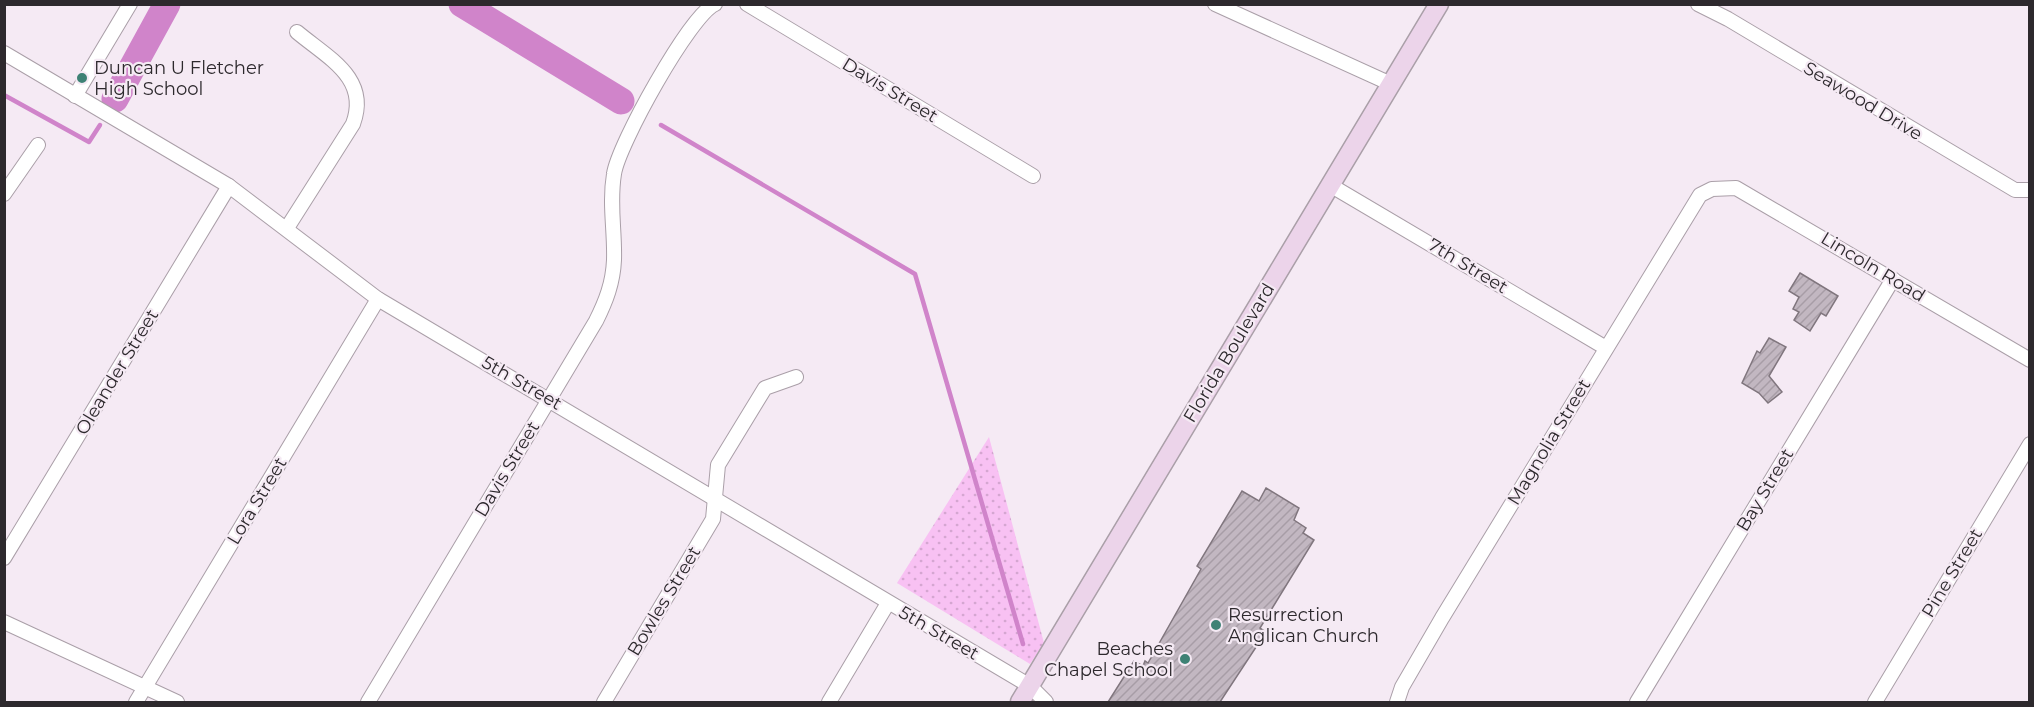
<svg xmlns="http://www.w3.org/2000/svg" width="2034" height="707" viewBox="0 0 2034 707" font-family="Montserrat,sans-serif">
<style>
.park{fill:url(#park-dots)}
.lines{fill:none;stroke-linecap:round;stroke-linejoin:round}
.stream{stroke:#d084ca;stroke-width:4.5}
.river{stroke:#d084ca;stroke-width:27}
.building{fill:url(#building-hatch);stroke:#80767e;stroke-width:1.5}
.street-casing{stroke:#aa9fa8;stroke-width:16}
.secondary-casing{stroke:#aa9fa8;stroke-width:21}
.street{stroke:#fff;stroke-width:14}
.secondary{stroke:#ecd4ea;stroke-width:18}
.poi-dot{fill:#3e8275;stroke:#f5eaf4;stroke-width:2}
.labels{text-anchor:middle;stroke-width:4.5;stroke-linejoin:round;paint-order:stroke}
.poi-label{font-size:18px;fill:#2d292d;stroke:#f5eaf4;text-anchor:start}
.street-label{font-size:18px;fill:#2d292d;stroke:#f5eaf4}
</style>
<defs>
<pattern id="park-dots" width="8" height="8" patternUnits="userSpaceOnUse" patternTransform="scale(1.5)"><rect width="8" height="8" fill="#f8c1f3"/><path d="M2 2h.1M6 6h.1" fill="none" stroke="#d5a6d1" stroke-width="1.8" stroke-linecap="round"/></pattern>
<pattern id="building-hatch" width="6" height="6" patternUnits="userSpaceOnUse" patternTransform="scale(1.5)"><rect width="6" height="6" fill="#c2b7c1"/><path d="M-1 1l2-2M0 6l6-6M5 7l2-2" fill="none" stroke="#a79da6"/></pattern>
</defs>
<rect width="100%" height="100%" fill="#f5eaf4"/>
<!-- park -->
<path class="park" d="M 989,437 L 1044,643 L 1030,664 L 897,583 Z"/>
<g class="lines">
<!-- stream -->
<g class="stream">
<path d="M 4,95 L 89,142 L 100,125"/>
<path d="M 661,125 L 915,274 L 1023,644"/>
</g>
<!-- river -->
<g class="river">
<path d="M 462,4 L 621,101"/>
<path d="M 115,99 L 167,4"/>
</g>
</g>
<!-- building -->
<g class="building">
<path d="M 1800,273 L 1838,296 L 1826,316 L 1821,313 L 1810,331 L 1794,320 L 1799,312 L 1793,309 L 1799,297 L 1789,291 Z"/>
<path d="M 1769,338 L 1786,347 L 1769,376 L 1782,392 L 1768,403 L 1759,393 L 1742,383 L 1757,351 L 1760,353 Z"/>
<path d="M 1266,488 L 1299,508 L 1294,520 L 1306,528 L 1303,533 L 1314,540 L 1260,628 L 1266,632 L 1220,702 L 1108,702 L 1134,661 L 1143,666 L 1145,661 L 1148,663 L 1201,569 L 1197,566 L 1242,491 L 1259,501 Z"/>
</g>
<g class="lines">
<!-- street casing -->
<g class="street-casing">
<g id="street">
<path d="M 747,4 L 1033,176"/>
<path d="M 1215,4 L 1391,84"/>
<path d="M 1698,4 L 1728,19 L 2015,190 L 2030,190"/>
<path d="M 4,53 L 229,186 L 378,299 L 1030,686 L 1046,702"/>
<path d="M 75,96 L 130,4"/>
<path d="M 1330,185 L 1606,348"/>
<path d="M 4,194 L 38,145"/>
<path d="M 287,228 L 353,124 C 370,78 328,58 297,32"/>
<path d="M 4,558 L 229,186"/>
<path d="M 4,622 L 177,702"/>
<path d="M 136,702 L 378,299"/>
<path d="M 368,702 L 596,321 C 606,301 613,283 614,260 C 615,231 609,204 614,174 C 618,145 690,15 715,4"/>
<path d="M 604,702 L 713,519 L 718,465 L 765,388 L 796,377"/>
<path d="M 829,702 L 888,603"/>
<path d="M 1397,702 L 1402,687 L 1442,618 L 1700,195 L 1712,189 L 1736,188 L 2030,360"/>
<path d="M 1637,702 L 1893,279"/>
<path d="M 1875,702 L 2030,444"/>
</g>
</g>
<!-- secondary casing -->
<g class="secondary-casing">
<path id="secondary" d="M 1020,702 L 1439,4"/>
</g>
<!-- street -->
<use href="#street" class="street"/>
<!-- secondary -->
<use href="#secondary" class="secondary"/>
</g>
<!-- markers -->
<g class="poi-dot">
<circle cx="82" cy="78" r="6"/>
<circle cx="1216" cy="625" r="6"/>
<circle cx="1185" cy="659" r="6"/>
</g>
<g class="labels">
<!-- poi labels -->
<g class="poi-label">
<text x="94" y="74">Duncan U Fletcher<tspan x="94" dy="21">High School</tspan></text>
<text x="1228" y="621">Resurrection<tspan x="1228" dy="21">Anglican Church</tspan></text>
<text x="1173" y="655" text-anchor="end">Beaches<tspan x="1173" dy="21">Chapel School</tspan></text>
</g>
<!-- street labels -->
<g class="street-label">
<text transform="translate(890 90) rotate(31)" y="6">Davis Street</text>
<text transform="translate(1863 101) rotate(31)" y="6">Seawood Drive</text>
<text transform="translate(1468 266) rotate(31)" y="6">7th Street</text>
<text transform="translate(1873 267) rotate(31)" y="6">Lincoln Road</text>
<text transform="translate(1229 353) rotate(-59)" y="6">Florida Boulevard</text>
<text transform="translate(117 372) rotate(-59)" y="6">Oleander Street</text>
<text transform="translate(522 383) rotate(30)" y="6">5th Street</text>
<text transform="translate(1549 442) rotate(-59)" y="6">Magnolia Street</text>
<text transform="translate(507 469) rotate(-59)" y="6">Davis Street</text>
<text transform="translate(1765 490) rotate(-59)" y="6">Bay Street</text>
<text transform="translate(257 501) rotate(-59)" y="6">Lora Street</text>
<text transform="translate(1952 573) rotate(-59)" y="6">Pine Street</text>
<text transform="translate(664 601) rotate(-59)" y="6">Bowles Street</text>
<text transform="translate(939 633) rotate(30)" y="6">5th Street</text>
</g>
</g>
<!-- border -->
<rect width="2034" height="707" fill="none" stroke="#2d292d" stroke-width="12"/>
</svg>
